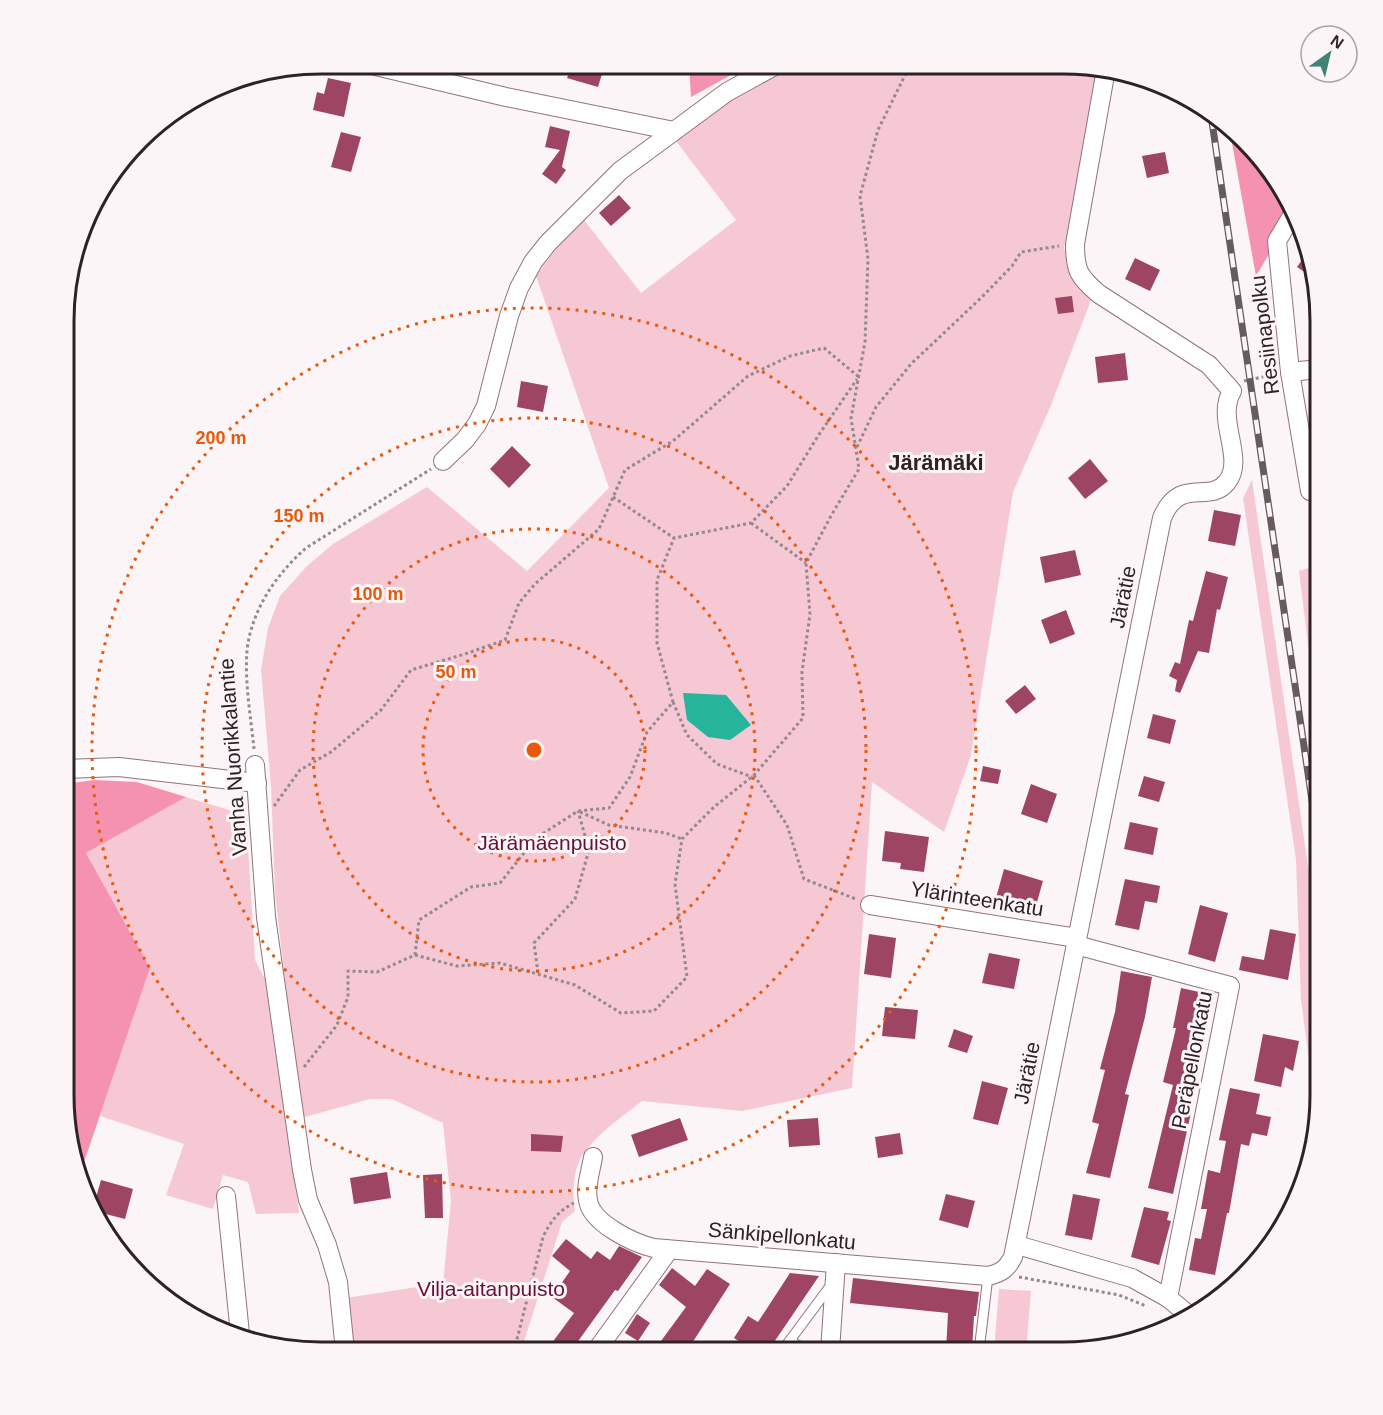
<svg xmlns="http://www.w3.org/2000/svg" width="1383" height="1415" viewBox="0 0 1383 1415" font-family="Helvetica,sans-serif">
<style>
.green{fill:#f6c8d3}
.forest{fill:#f492af}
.water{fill:#26b59a}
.building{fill:#9d4563}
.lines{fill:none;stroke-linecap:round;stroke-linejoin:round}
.service-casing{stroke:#91737b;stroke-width:11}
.minor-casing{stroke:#91737b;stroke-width:20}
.path{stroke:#948a8d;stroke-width:3;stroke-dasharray:3 3;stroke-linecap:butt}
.service{stroke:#fff;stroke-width:9}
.minor{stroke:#fff;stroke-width:18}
.rail-casing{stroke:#665b5e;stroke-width:7}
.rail{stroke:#fcf5f7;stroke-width:4.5;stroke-dasharray:14;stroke-linecap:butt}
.ring{fill:none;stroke:#e8590c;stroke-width:3;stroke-dasharray:3 6}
.labels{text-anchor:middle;stroke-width:6;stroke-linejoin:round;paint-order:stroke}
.street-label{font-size:21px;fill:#2f2225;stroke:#fcf5f7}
.park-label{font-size:21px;fill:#661034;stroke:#fcf5f7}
.neighbourhood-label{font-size:22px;font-weight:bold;fill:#2f2225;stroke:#fcf5f7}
.rim{fill:none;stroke:#2f2225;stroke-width:3}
.centre{fill:#e8590c;stroke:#fcf5f7;stroke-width:3}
.ring-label{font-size:18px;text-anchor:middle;font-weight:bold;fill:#e8590c;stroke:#fcf5f7;stroke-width:6;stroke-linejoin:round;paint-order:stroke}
</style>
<rect width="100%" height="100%" fill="#fcf5f7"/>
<!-- green -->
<g class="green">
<path d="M 413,63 L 468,63 L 464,73 Z"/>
<path d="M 802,64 L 1096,65 L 1101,67 L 1064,248 L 1091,300 L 1051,405 L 1013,492 L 971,755 L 944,832 L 872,782 L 852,1088 L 742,1111 L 642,1101 C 622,1117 596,1134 582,1156 C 573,1170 572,1195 575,1211 L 562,1222 L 521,1351 L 347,1351 L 346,1298 L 443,1283 L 451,1201 L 443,1123 L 392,1099 L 370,1099 L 301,1118 L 275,893 L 271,786 L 261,670 L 268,628 L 280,596 L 307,566 L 333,544 L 427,487 L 527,571 L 609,488 L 536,276 L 581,216 L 641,293 L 736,220 L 676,141 L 730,100 L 777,74 Z"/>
<path d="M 1252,480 L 1319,942 L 1319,1111 L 1317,1119 L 1301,1000 L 1296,860 L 1243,498 Z"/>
<path d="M 1319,565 L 1319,734 L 1299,571 Z"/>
<path d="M 186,797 L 246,815 L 255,960 L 281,1010 L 288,1133 L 299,1213 L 256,1214 L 248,1182 L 223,1175 L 213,1209 L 166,1195 L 184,1144 L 100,1116 L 150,968 L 86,853 Z"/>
<path d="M 999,1289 L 1031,1291 L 1026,1351 L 994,1351 Z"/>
</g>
<!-- forest -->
<g class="forest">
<path d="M 689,64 L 751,64 L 691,97 Z"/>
<path d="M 1230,132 L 1267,164 L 1294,215 L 1282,232 L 1256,276 Z"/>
<path d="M 94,780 L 137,782 L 186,797 L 86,853 L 150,968 L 78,1180 L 64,1111 L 65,784 Z"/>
</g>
<!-- water -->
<path class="water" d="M 683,693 L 726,695 L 751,725 L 730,740 L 708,737 L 687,720 Z"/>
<!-- building -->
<g class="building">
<path d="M 572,64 L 605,64 L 598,87 L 567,78 Z"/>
<path d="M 328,78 L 351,83 L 344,117 L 313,110 L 317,92 L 324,94 Z"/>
<path d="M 550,126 L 570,131 L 562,167 L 566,170 L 556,184 L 542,174 L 560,150 L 545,147 Z"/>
<path d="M 341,132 L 361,137 L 351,172 L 331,167 Z"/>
<path d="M 1165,152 L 1169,173 L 1147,178 L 1142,156 Z"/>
<path d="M 619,195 L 631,208 L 611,226 L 599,213 Z"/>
<path d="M 1309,250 L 1311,260 L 1315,279 L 1297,267 Z"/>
<path d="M 1135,258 L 1160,270 L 1150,291 L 1125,279 Z"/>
<path d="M 1072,296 L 1074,312 L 1058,314 L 1055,298 Z"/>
<path d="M 1125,353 L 1128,380 L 1098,383 L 1095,357 Z"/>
<path d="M 521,381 L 548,386 L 543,412 L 517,407 Z"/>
<path d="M 512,446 L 531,465 L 509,488 L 490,469 Z"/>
<path d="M 1090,459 L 1108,481 L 1085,499 L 1068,478 Z"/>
<path d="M 1214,510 L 1241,515 L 1235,546 L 1208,541 Z"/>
<path d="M 1075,550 L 1081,575 L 1045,583 L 1040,557 Z"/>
<path d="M 1206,571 L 1228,577 L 1220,610 L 1217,609 L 1209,653 L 1198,651 L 1180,693 L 1175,691 L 1177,680 L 1169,676 L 1175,662 L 1180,664 L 1189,620 L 1193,621 Z"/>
<path d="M 1066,610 L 1075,634 L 1050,644 L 1041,620 Z"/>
<path d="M 1025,685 L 1036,699 L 1016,714 L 1005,701 Z"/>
<path d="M 1153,714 L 1176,720 L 1170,744 L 1147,738 Z"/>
<path d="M 983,766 L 1001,770 L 998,784 L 980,781 Z"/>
<path d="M 1144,776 L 1165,782 L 1159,802 L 1138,796 Z"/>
<path d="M 1031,784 L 1057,794 L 1047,823 L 1021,814 Z"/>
<path d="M 1130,822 L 1158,828 L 1153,855 L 1124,849 Z"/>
<path d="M 885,831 L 929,837 L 924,872 L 900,869 L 901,863 L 882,861 Z"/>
<path d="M 1004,869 L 1043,881 L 1035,909 L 996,898 Z"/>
<path d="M 1125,879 L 1160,886 L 1157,903 L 1145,901 L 1139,930 L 1115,925 Z"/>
<path d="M 1200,905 L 1228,913 L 1215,962 L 1188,954 Z"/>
<path d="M 1270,929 L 1296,934 L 1288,980 L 1239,970 L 1242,956 L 1264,960 Z"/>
<path d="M 869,934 L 896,938 L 891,978 L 864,974 Z"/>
<path d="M 989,953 L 1020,959 L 1014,989 L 982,983 Z"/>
<path d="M 1121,971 L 1152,977 L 1145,1017 L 1125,1094 L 1129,1095 L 1110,1178 L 1086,1173 L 1099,1124 L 1092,1122 L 1105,1070 L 1100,1069 L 1115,1012 Z"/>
<path d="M 1181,988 L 1213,995 L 1186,1106 L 1192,1108 L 1173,1194 L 1148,1188 L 1173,1085 L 1163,1082 L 1176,1028 L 1173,1028 Z"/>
<path d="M 885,1007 L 918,1010 L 915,1039 L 882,1036 Z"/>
<path d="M 954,1029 L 973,1036 L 967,1053 L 948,1047 Z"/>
<path d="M 1263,1034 L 1299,1041 L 1293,1071 L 1285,1067 L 1281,1087 L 1254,1081 Z"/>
<path d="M 982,1081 L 1008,1088 L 998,1125 L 973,1119 Z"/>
<path d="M 1230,1088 L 1260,1094 L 1256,1114 L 1271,1117 L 1267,1136 L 1252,1133 L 1249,1146 L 1241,1144 L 1229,1213 L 1227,1213 L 1215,1275 L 1189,1270 L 1195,1238 L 1201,1239 L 1207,1209 L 1201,1209 L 1208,1170 L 1220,1173 L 1226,1141 L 1219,1140 Z"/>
<path d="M 680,1118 L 688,1140 L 639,1157 L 631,1135 Z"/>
<path d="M 818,1118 L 820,1145 L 789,1147 L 787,1120 Z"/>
<path d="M 900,1133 L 903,1154 L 878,1158 L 875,1137 Z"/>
<path d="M 531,1134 L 563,1136 L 561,1152 L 531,1151 Z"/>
<path d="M 387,1172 L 391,1198 L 354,1204 L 350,1178 Z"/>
<path d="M 442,1174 L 443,1218 L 425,1218 L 423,1175 Z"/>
<path d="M 101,1180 L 133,1189 L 125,1219 L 94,1211 L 93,1208 Z"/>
<path d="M 946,1194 L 975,1201 L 968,1228 L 939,1220 Z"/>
<path d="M 1073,1194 L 1100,1199 L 1092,1240 L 1065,1235 Z"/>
<path d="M 1144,1207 L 1169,1212 L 1167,1220 L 1171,1221 L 1159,1265 L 1131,1257 Z"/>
<path d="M 566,1239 L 591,1259 L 597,1251 L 610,1260 L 619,1246 L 642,1257 L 618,1291 L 615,1290 L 571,1351 L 546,1351 L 574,1313 L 552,1297 L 570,1271 L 552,1256 Z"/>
<path d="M 672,1268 L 695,1286 L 707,1269 L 730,1284 L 687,1351 L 676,1351 L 661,1341 L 686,1307 L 659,1285 Z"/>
<path d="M 790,1273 L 819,1276 L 768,1351 L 734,1351 L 740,1342 L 734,1338 L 748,1316 L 758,1322 Z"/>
<path d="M 853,1278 L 979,1292 L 976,1316 L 974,1316 L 972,1351 L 946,1351 L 948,1313 L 850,1303 Z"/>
<path d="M 637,1314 L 650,1323 L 638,1341 L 625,1333 Z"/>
</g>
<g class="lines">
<!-- service casing -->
<g class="service-casing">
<g id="service">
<path d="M 790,1341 L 803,1348 L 830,1350"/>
<path d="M 782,1351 L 831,1285"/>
<path d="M 979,1351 L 988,1276"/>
</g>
</g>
<!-- minor casing -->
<g class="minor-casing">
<g id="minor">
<path d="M 363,63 L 506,97 L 674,131"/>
<path d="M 1293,214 L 1277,241 L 1290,372 L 1310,491"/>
<path d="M 1290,372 L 1319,369"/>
<path d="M 443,461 L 465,440 L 477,424 L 486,406 L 509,316 L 519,288 L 533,262 L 548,243 L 620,171 L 727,92 L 778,64"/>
<path d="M 255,765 L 266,917 L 302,1170 L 308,1200 L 327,1245 L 338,1282 L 345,1351"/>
<path d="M 65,769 L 119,767 L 257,783"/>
<path d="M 870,905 L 1077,938"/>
<path d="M 1076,945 L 1230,986 L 1168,1298"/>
<path d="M 593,1157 C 591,1170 585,1187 588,1200 C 591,1223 633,1243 654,1248 L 988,1276 C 1001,1273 1007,1269 1013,1257 L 1162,518 C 1180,475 1209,505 1227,482 C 1246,459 1215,419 1232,391 L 1209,365 L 1099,294 C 1079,277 1075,271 1075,244 L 1105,75"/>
<path d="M 226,1196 L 240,1334"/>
<path d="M 1017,1245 L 1132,1278 L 1168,1298 L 1189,1315"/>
<path d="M 596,1351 L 669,1250"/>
<path d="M 830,1351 L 836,1263"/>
</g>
</g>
<!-- path -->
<g class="path">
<path d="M 1244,381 L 1276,374"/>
<path d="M 857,447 L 876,407 L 911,364 L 982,297 L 1012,266 L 1021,252 L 1059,246"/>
<path d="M 613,497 L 674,538"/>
<path d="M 751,523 L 806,563"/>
<path d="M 673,702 L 687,735 L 717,764 L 752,777"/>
<path d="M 254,749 C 251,717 242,669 249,638 C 257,602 279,572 306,548 L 431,469"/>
<path d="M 754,775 L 787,825 L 804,879 L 856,899"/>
<path d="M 274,806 L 300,770 L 331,752 L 381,710 L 411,670 L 465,654 L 505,640 L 519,603 L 535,584 L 599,529 L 625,470 L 673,441 L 748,376 L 790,356 L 824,348 L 859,377"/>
<path d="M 580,812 L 609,825 L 666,833 L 682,839"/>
<path d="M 415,955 L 457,966 L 500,963 L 575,985 L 621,1013 L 654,1011 L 687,977 L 675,884 L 682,839 L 714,807 L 754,775 L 803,718 L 802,672 L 810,614 L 806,563 L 832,514 L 859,469 L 851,418 L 865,342 L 868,259 L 860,196 L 878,130 L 910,65"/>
<path d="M 538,973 L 534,943 L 575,899 L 589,850 L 578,811"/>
<path d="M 304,1067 L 337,1025 L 348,997 L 348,971 L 377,972 L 415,955 L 419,920 L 471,887 L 500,883 L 536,838 L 578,811 L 609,808 L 630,777 L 647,732 L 673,702 L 657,643 L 657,580 L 674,538 L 751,523 L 787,486 L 818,436 L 857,379"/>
<path d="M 1019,1277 L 1119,1295 L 1146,1306"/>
<path d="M 514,1351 L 543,1237 C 550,1222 559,1210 574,1203"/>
</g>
<!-- service -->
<use href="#service" class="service"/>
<!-- minor -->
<use href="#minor" class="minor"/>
<!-- rail casing -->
<g class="rail-casing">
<path id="rail" d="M 1211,115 L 1319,848"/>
</g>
<!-- rail -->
<use href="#rail" class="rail"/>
</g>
<!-- distance rings -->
<g class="ring">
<circle cx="534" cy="750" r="111"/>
<circle cx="534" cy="750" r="221"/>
<circle cx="534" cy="750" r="332"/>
<circle cx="534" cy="750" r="442"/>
</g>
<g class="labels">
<!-- street labels -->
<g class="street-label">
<text transform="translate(1265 335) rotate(-97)" y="7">Resiinapolku</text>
<text transform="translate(1123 597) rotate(-79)" y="7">Järätie</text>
<text transform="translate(233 757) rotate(-94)" y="7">Vanha Nuorikkalantie</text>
<text transform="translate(977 899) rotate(9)" y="7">Ylärinteenkatu</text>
<text transform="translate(1192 1060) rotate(-79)" y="7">Peräpellonkatu</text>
<text transform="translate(1027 1073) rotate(-79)" y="7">Järätie</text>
<text transform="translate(782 1236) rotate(5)" y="7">Sänkipellonkatu</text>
</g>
<!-- park labels -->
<g class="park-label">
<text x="552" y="850">Järämäenpuisto</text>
<text x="491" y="1296">Vilja-aitanpuisto</text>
</g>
<!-- neighbourhood labels -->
<g class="neighbourhood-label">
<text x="936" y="470">Järämäki</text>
</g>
</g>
<!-- crop -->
<path d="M0 0H1383V1415H0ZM321 74H1063A247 247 0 0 1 1310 321V1095A247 247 0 0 1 1063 1342H321A247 247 0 0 1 74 1095V321A247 247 0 0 1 321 74Z" fill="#fcf5f7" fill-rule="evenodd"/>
<path class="rim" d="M321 74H1063A247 247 0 0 1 1310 321V1095A247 247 0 0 1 1063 1342H321A247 247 0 0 1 74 1095V321A247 247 0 0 1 321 74Z"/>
<circle cx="534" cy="750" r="9" class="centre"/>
<g class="ring-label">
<text x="221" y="444">200 m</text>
<text x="299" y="522">150 m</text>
<text x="378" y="600">100 m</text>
<text x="456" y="678">50 m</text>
</g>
<!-- north arrow -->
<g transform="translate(1329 54) rotate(34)"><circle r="28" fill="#fcf5f7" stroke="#aaa1a3" stroke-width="1.5"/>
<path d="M0-4.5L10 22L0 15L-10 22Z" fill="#428474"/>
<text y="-9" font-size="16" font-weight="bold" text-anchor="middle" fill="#2f2225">N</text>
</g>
</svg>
